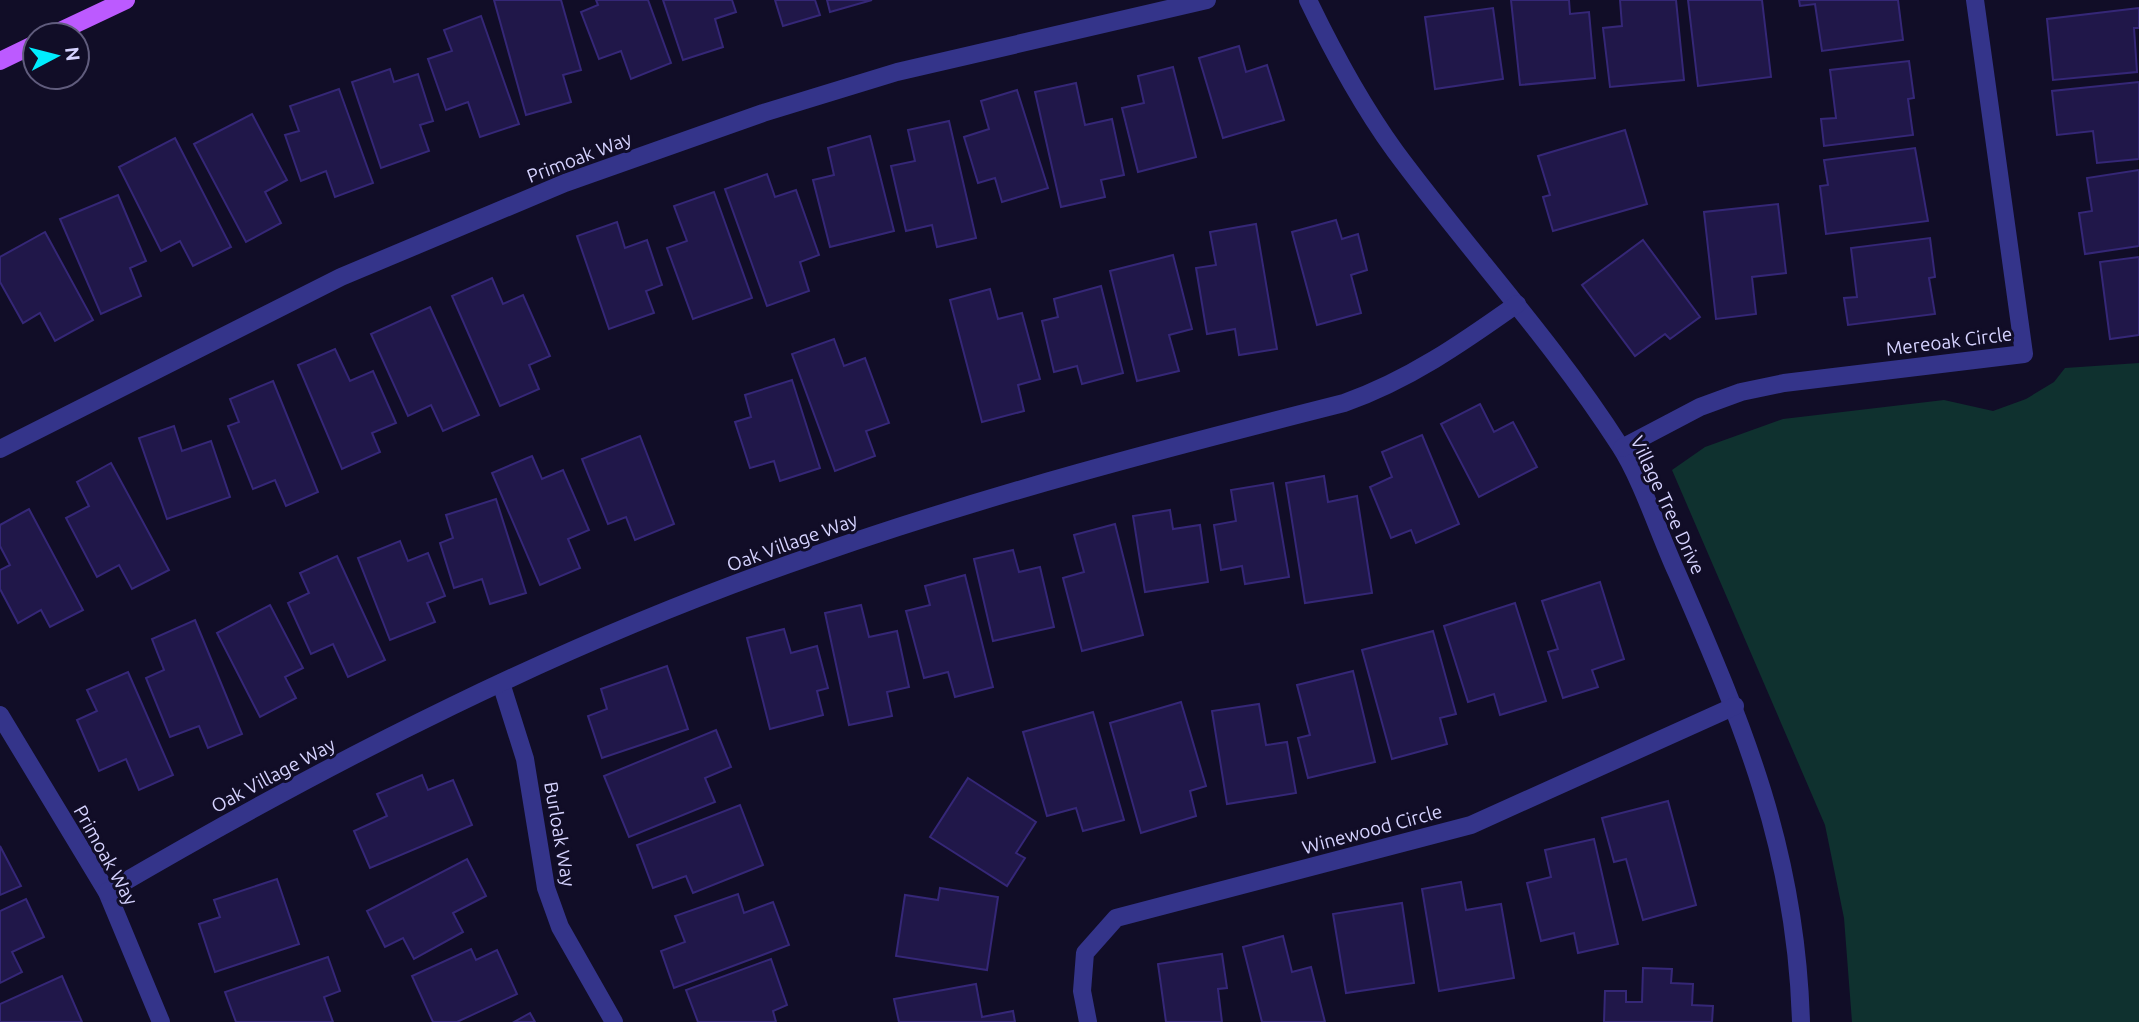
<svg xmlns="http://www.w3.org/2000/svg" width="2139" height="1022" viewBox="0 0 2139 1022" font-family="Ubuntu,sans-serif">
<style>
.green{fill:#0f312f}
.building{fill:#201749;stroke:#352777;stroke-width:2}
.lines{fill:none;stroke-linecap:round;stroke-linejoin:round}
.minor{stroke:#34348a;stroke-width:18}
.major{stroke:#bc5aff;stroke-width:18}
.labels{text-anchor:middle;stroke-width:6;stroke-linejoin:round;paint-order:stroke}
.street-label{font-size:19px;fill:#d6d3ff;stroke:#110d27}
</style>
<rect width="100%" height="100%" fill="#110d27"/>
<!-- green -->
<path class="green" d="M 2139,363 L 2139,1022 L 1852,1022 L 1844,918 L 1825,825 L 1672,470 L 1705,447 L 1783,419 L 1944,400 L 1993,411 L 2026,399 L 2054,382 L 2065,368 Z"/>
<!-- building -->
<g class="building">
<path d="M 494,0 L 561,0 L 581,70 L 563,75 L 571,102 L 526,115 Z"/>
<path d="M 596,0 L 648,0 L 671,63 L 631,79 L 621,51 L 599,59 L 581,12 L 598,5 Z"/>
<path d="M 663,0 L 732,0 L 736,12 L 715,19 L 723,47 L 683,60 Z"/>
<path d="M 775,0 L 815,0 L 820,15 L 783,26 Z"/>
<path d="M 827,0 L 872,0 L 830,12 Z"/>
<path d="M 1511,0 L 1569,0 L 1570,14 L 1589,12 L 1595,78 L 1520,85 Z"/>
<path d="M 1620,0 L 1676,0 L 1684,80 L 1610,87 L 1603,28 L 1622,26 Z"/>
<path d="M 1688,0 L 1762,0 L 1771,77 L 1698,86 Z"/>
<path d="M 1799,0 L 1898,0 L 1903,40 L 1822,51 L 1815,4 L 1800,6 Z"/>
<path d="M 1493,8 L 1503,79 L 1435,89 L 1425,17 Z"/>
<path d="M 2139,8 L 2139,28 L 2134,28 L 2137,72 L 2053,80 L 2047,19 Z"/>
<path d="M 481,16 L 519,124 L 480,137 L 468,102 L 446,110 L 428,59 L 452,51 L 444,30 Z"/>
<path d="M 1239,46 L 1246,72 L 1267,65 L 1284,120 L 1223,138 L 1199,58 Z"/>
<path d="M 1909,61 L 1914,98 L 1908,99 L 1913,135 L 1824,146 L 1821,119 L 1836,118 L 1830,70 Z"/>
<path d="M 1173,67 L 1196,157 L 1138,172 L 1122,108 L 1144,103 L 1138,76 Z"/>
<path d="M 390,69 L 394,82 L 418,74 L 433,121 L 420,125 L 429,151 L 381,168 L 352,82 Z"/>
<path d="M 2139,82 L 2139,159 L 2097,163 L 2093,131 L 2057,135 L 2052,91 Z"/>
<path d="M 1076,83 L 1085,125 L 1112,119 L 1124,175 L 1101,180 L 1105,197 L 1061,207 L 1035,92 Z"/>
<path d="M 339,89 L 373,183 L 335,197 L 326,171 L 301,181 L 285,135 L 299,131 L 290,106 Z"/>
<path d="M 1017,90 L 1048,188 L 1002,202 L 995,178 L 978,183 L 964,137 L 989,129 L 981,101 Z"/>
<path d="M 252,114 L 287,180 L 265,192 L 281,223 L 246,242 L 194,144 Z"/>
<path d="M 949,121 L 976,238 L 937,247 L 932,225 L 906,231 L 891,166 L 915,161 L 908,130 Z"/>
<path d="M 1625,130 L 1647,204 L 1553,231 L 1543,197 L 1550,195 L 1538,156 Z"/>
<path d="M 870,136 L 894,231 L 830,247 L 813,180 L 834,175 L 828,148 Z"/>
<path d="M 175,138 L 231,247 L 193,266 L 180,241 L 161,251 L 119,167 Z"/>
<path d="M 1915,148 L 1928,221 L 1826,234 L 1820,186 L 1828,185 L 1824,160 Z"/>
<path d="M 2139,170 L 2139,246 L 2085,254 L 2079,213 L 2092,211 L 2087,178 Z"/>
<path d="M 767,174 L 775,197 L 796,190 L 819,255 L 800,262 L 809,291 L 767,306 L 725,189 Z"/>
<path d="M 714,192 L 752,298 L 693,319 L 667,248 L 687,241 L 674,206 Z"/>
<path d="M 118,195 L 146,261 L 130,268 L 141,296 L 101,314 L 60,219 Z"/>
<path d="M 1778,204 L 1786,273 L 1752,277 L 1756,314 L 1716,319 L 1704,212 Z"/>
<path d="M 1336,220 L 1342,239 L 1358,234 L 1367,270 L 1351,275 L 1361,313 L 1317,325 L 1292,232 Z"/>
<path d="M 617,222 L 625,248 L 647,240 L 662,285 L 646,291 L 654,313 L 609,329 L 577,236 Z"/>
<path d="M 1256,224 L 1277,349 L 1239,355 L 1235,329 L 1207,334 L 1196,268 L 1216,265 L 1210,232 Z"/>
<path d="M 45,232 L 93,320 L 55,341 L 40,313 L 23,323 L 0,282 L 0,257 Z"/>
<path d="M 1930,238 L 1935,277 L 1929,278 L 1935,314 L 1848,325 L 1844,298 L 1857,297 L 1851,248 Z"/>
<path d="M 1643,240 L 1700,317 L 1670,339 L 1665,334 L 1635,356 L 1582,285 Z"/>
<path d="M 1173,255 L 1192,329 L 1169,335 L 1179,371 L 1137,381 L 1110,271 Z"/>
<path d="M 2139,257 L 2139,335 L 2110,339 L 2100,262 Z"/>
<path d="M 492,278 L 503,304 L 523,295 L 550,356 L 529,365 L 539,389 L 500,406 L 452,296 Z"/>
<path d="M 1101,286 L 1123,373 L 1082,384 L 1077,366 L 1054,372 L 1042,321 L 1058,317 L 1054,299 Z"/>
<path d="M 990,289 L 998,319 L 1022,313 L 1040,379 L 1018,385 L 1024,411 L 982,422 L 950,300 Z"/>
<path d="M 430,307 L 479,415 L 443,431 L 431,405 L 408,416 L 371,334 Z"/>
<path d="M 834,339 L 844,366 L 865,358 L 889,423 L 866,431 L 875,456 L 835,471 L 792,354 Z"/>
<path d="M 335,349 L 350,381 L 373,371 L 396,423 L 372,433 L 380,452 L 342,469 L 298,365 Z"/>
<path d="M 792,380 L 820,468 L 780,481 L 774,461 L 750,468 L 735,422 L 751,417 L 745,395 Z"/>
<path d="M 273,381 L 318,492 L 286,506 L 275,480 L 253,489 L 228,426 L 239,422 L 230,399 Z"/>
<path d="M 1480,404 L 1494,432 L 1513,422 L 1537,467 L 1479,497 L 1441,424 Z"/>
<path d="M 174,426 L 182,451 L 211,441 L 230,497 L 167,519 L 139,438 Z"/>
<path d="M 1422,435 L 1459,524 L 1416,543 L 1411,530 L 1391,538 L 1370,487 L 1392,477 L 1382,452 Z"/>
<path d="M 640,436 L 674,524 L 635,540 L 626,517 L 608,524 L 582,459 Z"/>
<path d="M 532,456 L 542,479 L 563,470 L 589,530 L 568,539 L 580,568 L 540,585 L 492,473 Z"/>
<path d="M 111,463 L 169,570 L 132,589 L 119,565 L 97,577 L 66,518 L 89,506 L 77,482 Z"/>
<path d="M 1324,476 L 1328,502 L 1357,496 L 1372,593 L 1305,603 L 1286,483 Z"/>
<path d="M 1273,483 L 1289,577 L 1245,584 L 1242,566 L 1221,570 L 1214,525 L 1236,521 L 1231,490 Z"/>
<path d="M 496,499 L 526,593 L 490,604 L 482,579 L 454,588 L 440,543 L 453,538 L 446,515 Z"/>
<path d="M 29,509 L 83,610 L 50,627 L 41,610 L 18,623 L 0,589 L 0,570 L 10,565 L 0,546 L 0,525 Z"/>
<path d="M 1170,510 L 1173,529 L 1200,525 L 1208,582 L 1145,592 L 1133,516 Z"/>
<path d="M 1115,524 L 1143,635 L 1082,651 L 1063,578 L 1084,572 L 1074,535 Z"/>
<path d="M 400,541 L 408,561 L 428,553 L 445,596 L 427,603 L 435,622 L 390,640 L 358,558 Z"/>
<path d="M 1013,550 L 1019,572 L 1040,567 L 1054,627 L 993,641 L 974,559 Z"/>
<path d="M 337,556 L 385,660 L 348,677 L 333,644 L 311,654 L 288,603 L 309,593 L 300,573 Z"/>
<path d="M 965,575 L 993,687 L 955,697 L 948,672 L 924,678 L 906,611 L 930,605 L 925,586 Z"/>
<path d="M 1600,582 L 1624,659 L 1592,670 L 1598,687 L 1563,698 L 1548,652 L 1558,649 L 1542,601 Z"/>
<path d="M 1515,603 L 1546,701 L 1500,715 L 1494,694 L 1468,702 L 1444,626 Z"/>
<path d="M 270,605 L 303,668 L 285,677 L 296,698 L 260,717 L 217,633 Z"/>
<path d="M 861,605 L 869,637 L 897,631 L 909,687 L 887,692 L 892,716 L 849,725 L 825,613 Z"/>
<path d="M 195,620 L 242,734 L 208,748 L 199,726 L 170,737 L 146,678 L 164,670 L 152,639 Z"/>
<path d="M 784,629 L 791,653 L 817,646 L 828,688 L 817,691 L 823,715 L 770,729 L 747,638 Z"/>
<path d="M 1433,631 L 1456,714 L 1440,718 L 1447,744 L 1392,759 L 1362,650 Z"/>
<path d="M 667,666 L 688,729 L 602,758 L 588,716 L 607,709 L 601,689 Z"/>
<path d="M 1353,671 L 1375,762 L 1308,778 L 1298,738 L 1310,735 L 1297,685 Z"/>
<path d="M 128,672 L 173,775 L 139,790 L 126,759 L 99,771 L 77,720 L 97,711 L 87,690 Z"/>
<path d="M 1181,702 L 1206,786 L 1190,791 L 1196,816 L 1141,833 L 1110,723 Z"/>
<path d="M 1259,704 L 1266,745 L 1287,742 L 1296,793 L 1227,804 L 1212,711 Z"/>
<path d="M 1093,712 L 1124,820 L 1083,831 L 1076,808 L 1047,816 L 1023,732 Z"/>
<path d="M 716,730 L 731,767 L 705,778 L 715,802 L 629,837 L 604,776 Z"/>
<path d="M 422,775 L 428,790 L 453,780 L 472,825 L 370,868 L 354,831 L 387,816 L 377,794 Z"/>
<path d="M 968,778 L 1036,822 L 1016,853 L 1025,858 L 1007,886 L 930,837 Z"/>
<path d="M 1668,801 L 1696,905 L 1643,920 L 1626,859 L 1614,862 L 1602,818 Z"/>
<path d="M 740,805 L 763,865 L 693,893 L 686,876 L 653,888 L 637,845 Z"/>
<path d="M 1594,839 L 1618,944 L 1578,953 L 1574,933 L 1541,941 L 1527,883 L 1551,877 L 1545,850 Z"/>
<path d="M 0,846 L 21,886 L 0,895 Z"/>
<path d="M 467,859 L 486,896 L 453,913 L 463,932 L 414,959 L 403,938 L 385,947 L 367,911 Z"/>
<path d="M 277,879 L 299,944 L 215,972 L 199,924 L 220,917 L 214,900 Z"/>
<path d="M 1461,882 L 1466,910 L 1501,904 L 1514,978 L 1439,991 L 1422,889 Z"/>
<path d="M 940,888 L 998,897 L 987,970 L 896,956 L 905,895 L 938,900 Z"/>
<path d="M 738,894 L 744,913 L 773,902 L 789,945 L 674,988 L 661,951 L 685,942 L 675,916 Z"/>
<path d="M 26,899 L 44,937 L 12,952 L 22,972 L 0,983 L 0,911 Z"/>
<path d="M 1402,903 L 1414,983 L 1346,993 L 1333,914 Z"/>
<path d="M 1283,936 L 1292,972 L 1311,967 L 1325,1022 L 1262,1022 L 1243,947 Z"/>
<path d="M 471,949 L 476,960 L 497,950 L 517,994 L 457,1022 L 433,1022 L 412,976 Z"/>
<path d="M 1222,954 L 1227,988 L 1218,989 L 1222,1022 L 1166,1022 L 1158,964 Z"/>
<path d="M 328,957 L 340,991 L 324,997 L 333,1022 L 236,1022 L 225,992 Z"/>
<path d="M 771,959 L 787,1005 L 773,1011 L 776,1022 L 698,1022 L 686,990 Z"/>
<path d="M 1643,968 L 1672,969 L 1671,983 L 1693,984 L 1692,1005 L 1713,1006 L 1712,1022 L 1604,1022 L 1605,991 L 1626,991 L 1626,1002 L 1642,1002 Z"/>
<path d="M 62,976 L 82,1022 L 0,1022 L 0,1004 Z"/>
<path d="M 976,984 L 982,1017 L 1013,1011 L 1015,1022 L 899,1022 L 894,999 Z"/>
<path d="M 530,1013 L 535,1022 L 514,1022 Z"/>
</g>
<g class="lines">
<!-- minor -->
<g class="minor">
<path d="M 1308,0 C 1333,52 1361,104 1395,151 C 1468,250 1553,341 1620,446 C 1642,480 1659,534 1677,573 C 1744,727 1796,850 1801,1022"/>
<path d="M 1622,448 L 1700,407 L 1741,392 L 1784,383 L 2024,354 L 1975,0"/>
<path d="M 0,449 L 341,277 L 565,183 L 763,113 L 897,72 L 1207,0"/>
<path d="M 501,683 L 525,759 L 546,888 L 560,927 L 614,1022"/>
<path d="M 0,715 L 107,892 L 161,1022"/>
<path d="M 107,892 C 332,760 567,640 815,555 C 989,494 1166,448 1344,403 C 1409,380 1462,343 1517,304"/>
<path d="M 1088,1022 L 1082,991 L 1085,953 L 1116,918 L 1471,825 L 1735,706"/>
</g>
<!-- major -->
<g class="major">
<path d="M 52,35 L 126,0"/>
<path d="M 0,61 L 35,44"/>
</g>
</g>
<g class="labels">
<!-- street labels -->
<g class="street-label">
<text transform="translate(579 157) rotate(-21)" y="7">Primoak Way</text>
<text transform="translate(1949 341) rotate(-7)" y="7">Mereoak Circle</text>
<text transform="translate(1668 505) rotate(65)" y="7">Village Tree Drive</text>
<text transform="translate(792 542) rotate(-20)" y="7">Oak Village Way</text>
<text transform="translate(273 775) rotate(-28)" y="7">Oak Village Way</text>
<text transform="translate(1372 829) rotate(-15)" y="7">Winewood Circle</text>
<text transform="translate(560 834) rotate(80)" y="7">Burloak Way</text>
<text transform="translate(106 855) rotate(61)" y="7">Primoak Way</text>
</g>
</g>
<!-- north arrow -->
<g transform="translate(56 56) rotate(83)"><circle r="33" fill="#110d27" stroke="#605c7d" stroke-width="2"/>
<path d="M0-5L12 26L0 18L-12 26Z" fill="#00edfe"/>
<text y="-10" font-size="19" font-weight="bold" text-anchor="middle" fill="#d6d3ff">N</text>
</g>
</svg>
